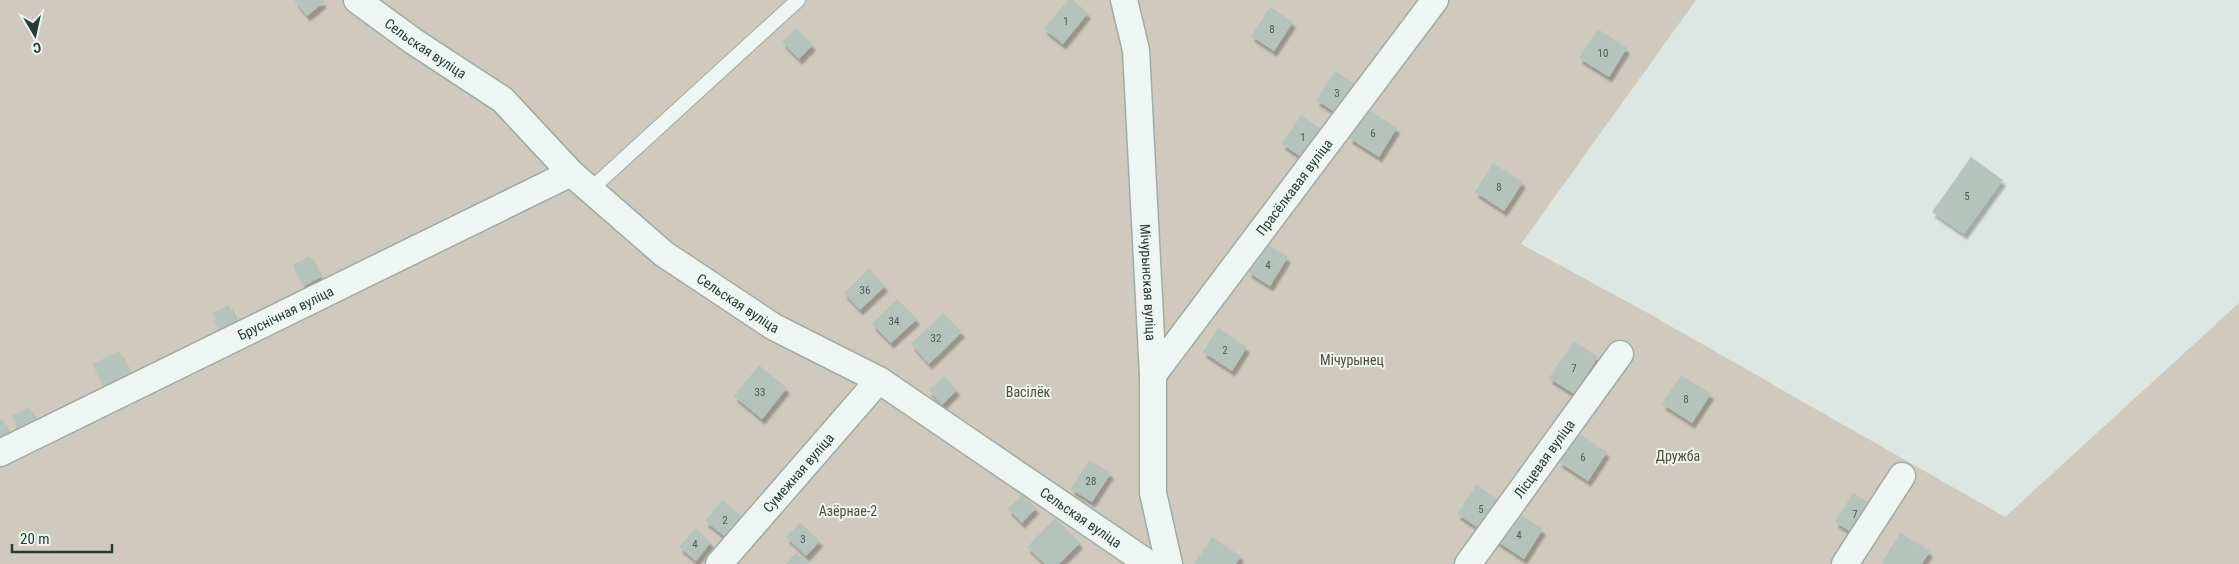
<svg xmlns="http://www.w3.org/2000/svg" width="2239" height="564" viewBox="0 0 2239 564" font-family="'Roboto Condensed',sans-serif">
<style>
.green{fill:#d0cabe}
.building{fill:#b4c3bc;filter:url(#shadow)}
.lines{fill:none;stroke-linecap:round;stroke-linejoin:round}
.service-casing{stroke:#9faca6;stroke-width:16}
.minor-casing{stroke:#9faca6;stroke-width:29}
.service{stroke:#eff5f2;stroke-width:14}
.minor{stroke:#eff5f2;stroke-width:26}
.labels{text-anchor:middle;stroke-width:4;stroke-linejoin:round;paint-order:stroke}
.number-label{font-size:11px;fill:#4a5e54}
.street-label{font-size:14px;fill:#273c32;stroke:#ecf4f0}
.park-label{font-size:14px;fill:#574e35;stroke:#ecf4f0}
</style>
<defs>
<filter id="shadow"><feDropShadow dx="3" dy="5.5" stdDeviation="1" flood-color="#0004"/></filter>
</defs>
<rect width="100%" height="100%" fill="#dde6e2"/>
<!-- green -->
<path class="green" d="M 0,0 L 1696,0 L 1521,244 L 1646,312 L 2005,517 L 2239,303 L 2239,564 L 0,564 Z"/>
<!-- building -->
<g class="building">
<path d="M 294,0 L 323,0 L 324,2 L 307,16 Z"/>
<path d="M 1068,0 L 1073,0 L 1088,13 L 1063,44 L 1044,29 Z"/>
<path d="M 1270,7 L 1293,22 L 1274,51 L 1251,36 Z"/>
<path d="M 796,28 L 813,45 L 799,59 L 782,42 Z"/>
<path d="M 1598,29 L 1627,48 L 1609,77 L 1579,58 Z"/>
<path d="M 1335,71 L 1357,85 L 1338,114 L 1316,100 Z"/>
<path d="M 1368,109 L 1397,128 L 1379,157 L 1349,138 Z"/>
<path d="M 1301,115 L 1323,130 L 1304,159 L 1282,144 Z"/>
<path d="M 1971,157 L 2003,180 L 1964,234 L 1932,212 Z"/>
<path d="M 1493,163 L 1523,182 L 1504,211 L 1475,192 Z"/>
<path d="M 1266,243 L 1288,257 L 1270,286 L 1248,272 Z"/>
<path d="M 310,256 L 321,277 L 304,286 L 293,264 Z"/>
<path d="M 869,269 L 885,286 L 860,310 L 844,293 Z"/>
<path d="M 897,299 L 917,319 L 891,343 L 872,324 Z"/>
<path d="M 229,305 L 239,326 L 222,335 L 212,313 Z"/>
<path d="M 943,313 L 962,332 L 929,364 L 911,344 Z"/>
<path d="M 1218,328 L 1247,347 L 1232,371 L 1203,352 Z"/>
<path d="M 1574,341 L 1598,357 L 1574,394 L 1549,378 Z"/>
<path d="M 119,351 L 132,377 L 106,390 L 93,364 Z"/>
<path d="M 759,365 L 787,388 L 762,419 L 734,396 Z"/>
<path d="M 1681,375 L 1711,394 L 1692,423 L 1662,404 Z"/>
<path d="M 944,376 L 957,390 L 942,405 L 929,390 Z"/>
<path d="M 29,407 L 40,429 L 23,437 L 12,416 Z"/>
<path d="M 2,419 L 13,441 L 0,447 L 0,421 Z"/>
<path d="M 1578,433 L 1607,452 L 1588,481 L 1559,462 Z"/>
<path d="M 1089,460 L 1111,473 L 1092,502 L 1071,489 Z"/>
<path d="M 1476,485 L 1505,504 L 1486,533 L 1457,514 Z"/>
<path d="M 1853,493 L 1876,507 L 1857,536 L 1835,522 Z"/>
<path d="M 1022,495 L 1036,508 L 1022,523 L 1008,509 Z"/>
<path d="M 722,500 L 745,518 L 728,539 L 705,521 Z"/>
<path d="M 1514,511 L 1543,529 L 1524,559 L 1495,540 Z"/>
<path d="M 1055,518 L 1080,543 L 1059,564 L 1045,564 L 1027,547 Z"/>
<path d="M 800,523 L 820,541 L 806,556 L 786,537 Z"/>
<path d="M 695,528 L 711,542 L 696,561 L 679,547 Z"/>
<path d="M 1900,533 L 1930,551 L 1922,564 L 1885,564 L 1882,562 Z"/>
<path d="M 1212,537 L 1241,556 L 1236,564 L 1194,564 Z"/>
<path d="M 796,553 L 809,564 L 786,564 Z"/>
</g>
<g class="lines">
<!-- service casing -->
<g class="service-casing">
<path id="service" d="M 590,190 L 798,0"/>
</g>
<!-- minor casing -->
<g class="minor-casing">
<g id="minor">
<path id="s1" d="M 357,0 L 413,41 L 503,100 L 571,173 L 664,254 L 774,327 L 879,380 L 1149,564"/>
<path id="s2" d="M 1124,0 L 1136,50 L 1153,375 L 1153,493 L 1169,564"/>
<path id="s3" d="M 1153,375 L 1435,0"/>
<path id="s4" d="M 0,453 L 571,173"/>
<path id="s5" d="M 719,564 L 879,380"/>
<path id="s6" d="M 1468,564 L 1620,354"/>
<path d="M 1845,564 L 1902,476"/>
</g>
</g>
<!-- service -->
<use href="#service" class="service"/>
<!-- minor -->
<use href="#minor" class="minor"/>
</g>
<g class="labels">
<!-- number labels -->
<g class="number-label">
<text x="1066" y="25">1</text>
<text x="1272" y="33">8</text>
<text x="1603" y="57">10</text>
<text x="1337" y="97">3</text>
<text x="1373" y="137">6</text>
<text x="1303" y="141">1</text>
<text x="1499" y="191">8</text>
<text x="1967" y="200">5</text>
<text x="1268" y="269">4</text>
<text x="865" y="294">36</text>
<text x="894" y="325">34</text>
<text x="936" y="342">32</text>
<text x="1225" y="354">2</text>
<text x="1574" y="372">7</text>
<text x="760" y="396">33</text>
<text x="1686" y="403">8</text>
<text x="1583" y="461">6</text>
<text x="1091" y="485">28</text>
<text x="1481" y="513">5</text>
<text x="1855" y="518">7</text>
<text x="725" y="524">2</text>
<text x="1519" y="539">4</text>
<text x="803" y="543">3</text>
<text x="695" y="548">4</text>
</g>
<!-- street labels -->
<g class="street-label">
<text dy="5" stroke="none"><textPath href="#s1" startOffset="84">Сельская вуліца</textPath></text>
<text dy="5" stroke="none"><textPath href="#s3" startOffset="235">Прасёлкавая вуліца</textPath></text>
<text dy="5" stroke="none"><textPath href="#s2" startOffset="284">Мічурынская вуліца</textPath></text>
<text dy="5" stroke="none"><textPath href="#s1" startOffset="489">Сельская вуліца</textPath></text>
<text dy="5" stroke="none"><textPath href="#s4" startOffset="318">Бруснічная вуліца</textPath></text>
<text dy="5" stroke="none"><textPath href="#s6" startOffset="130">Лісцевая вуліца</textPath></text>
<text dy="5" stroke="none"><textPath href="#s5" startOffset="121">Сумежная вуліца</textPath></text>
<text dy="5" stroke="none"><textPath href="#s1" startOffset="894">Сельская вуліца</textPath></text>
</g>
<!-- park labels -->
<g class="park-label">
<text x="1352" y="365">Мічурынец</text>
<text x="1028" y="397">Васілёк</text>
<text x="1678" y="461">Дружба</text>
<text x="848" y="516">Азёрнае-2</text>
</g>
</g>
<!-- north arrow -->
<g transform="translate(35 35) rotate(171)" stroke="#ecf4f0" stroke-width="4" paint-order="stroke">
<path d="M0-4L9 19L0 12L-9 19Z" fill="#273c32"/>
<text y="-8" font-size="14" font-weight="bold" text-anchor="middle" fill="#273c32">С</text>
</g>
<!-- scale -->
<path d="M12 544v8h100v-8" fill="none" stroke="#273c32" stroke-width="2.5"/>
<text x="20" y="544" font-size="15" fill="#273c32" stroke="#ecf4f0" stroke-width="4" paint-order="stroke">20 m</text>
</svg>
